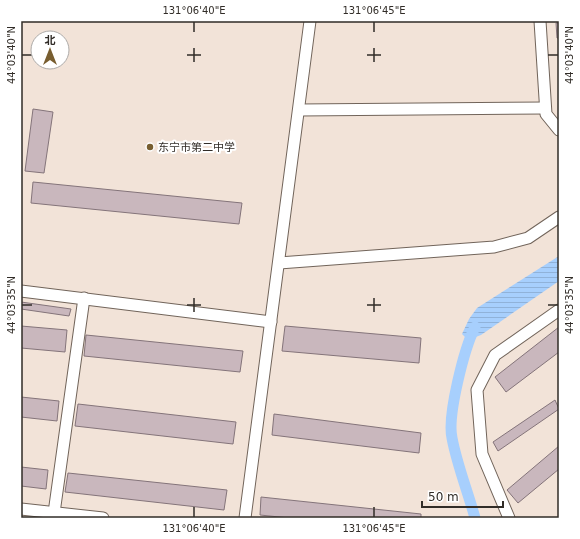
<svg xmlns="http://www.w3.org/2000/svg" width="580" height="539" viewBox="0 0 580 539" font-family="'DejaVu Sans','Noto Sans SC',sans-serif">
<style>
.water{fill:url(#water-rules)}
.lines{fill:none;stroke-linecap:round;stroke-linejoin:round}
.canal{stroke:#a7cffd;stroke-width:11}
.building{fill:#c9b7bd;stroke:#84747a}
.minor-casing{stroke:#71645a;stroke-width:13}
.minor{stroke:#fff;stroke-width:11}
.ticks{fill:none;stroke:#312c27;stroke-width:1.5}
.poi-dot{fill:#785e30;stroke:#fff;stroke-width:1.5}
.labels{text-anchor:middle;stroke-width:4;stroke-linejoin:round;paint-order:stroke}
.poi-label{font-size:11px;fill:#312c27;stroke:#fff;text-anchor:start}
.neatline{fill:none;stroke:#312c27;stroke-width:1.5}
.ticks-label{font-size:10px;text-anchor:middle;fill:#312c27}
</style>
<defs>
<pattern id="water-rules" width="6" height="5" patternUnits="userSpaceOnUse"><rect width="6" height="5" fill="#a7cffd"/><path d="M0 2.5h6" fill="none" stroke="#90b2d9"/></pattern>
</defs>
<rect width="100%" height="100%" fill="#f2e3d8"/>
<!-- water -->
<path class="water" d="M 559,256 L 559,281 L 481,335 L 468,340 L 462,334 L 469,319 L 477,308 Z"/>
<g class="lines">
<!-- canal -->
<path class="canal" d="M 475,327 C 464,349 447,416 452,438 C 457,465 468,492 475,518"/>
</g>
<!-- building -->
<g class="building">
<path d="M 556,23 L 559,23 L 559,38 L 557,38 Z"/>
<path d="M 33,109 L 53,112 L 44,173 L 25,171 Z"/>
<path d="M 33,182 L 242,203 L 239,224 L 31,203 Z"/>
<path d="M 21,302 L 71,309 L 69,316 L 21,309 Z"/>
<path d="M 21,326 L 67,330 L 65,352 L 21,348 Z"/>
<path d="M 285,326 L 421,338 L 419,363 L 282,351 Z"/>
<path d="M 559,327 L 559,352 L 506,392 L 495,377 Z"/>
<path d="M 86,335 L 243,351 L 240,372 L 84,356 Z"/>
<path d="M 21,397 L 59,401 L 57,421 L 21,417 Z"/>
<path d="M 555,400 L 559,409 L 498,451 L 493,442 Z"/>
<path d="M 78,404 L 236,422 L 233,444 L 75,426 Z"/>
<path d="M 274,414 L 421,433 L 419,453 L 272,435 Z"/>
<path d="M 559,446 L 559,469 L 518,503 L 507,490 Z"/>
<path d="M 21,467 L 48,470 L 46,489 L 21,486 Z"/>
<path d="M 68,473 L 227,490 L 224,510 L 65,492 Z"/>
<path d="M 261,497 L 421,514 L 421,518 L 289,518 L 260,515 Z"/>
</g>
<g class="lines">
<!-- minor casing -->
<g class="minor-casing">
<g id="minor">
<path d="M 540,21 L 546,114 L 559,130"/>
<path d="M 299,110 L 545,108"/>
<path d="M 279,263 L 494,247 L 528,238 L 559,217"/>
<path d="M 21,291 L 271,322"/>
<path d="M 21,509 L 103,518"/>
<path d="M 54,513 L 84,298"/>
<path d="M 245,518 L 310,21"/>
<path d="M 509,518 L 482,454 L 477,390 L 495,355 L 559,310"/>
</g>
</g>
<!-- minor -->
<use href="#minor" class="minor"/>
</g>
<!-- ticks -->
<path class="ticks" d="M 194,22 L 194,32M 374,22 L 374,32M 194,48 L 194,62M 374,48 L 374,62M 22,55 L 32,55M 187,55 L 201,55M 367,55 L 381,55M 548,55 L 558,55M 194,298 L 194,312M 374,298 L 374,312M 22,305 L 32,305M 187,305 L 201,305M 367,305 L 381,305M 548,305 L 558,305M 194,507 L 194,517M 374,507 L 374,517"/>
<!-- markers -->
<circle class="poi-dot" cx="150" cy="147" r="4"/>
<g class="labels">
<!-- poi labels -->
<g class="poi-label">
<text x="158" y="151">东宁市第二中学</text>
</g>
</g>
<!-- border -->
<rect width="580" height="539" fill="none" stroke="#ffffff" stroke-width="44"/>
<!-- north arrow -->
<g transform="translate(50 50)"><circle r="19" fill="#ffffff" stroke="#adaba9"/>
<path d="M0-3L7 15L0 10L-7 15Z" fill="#785e30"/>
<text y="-6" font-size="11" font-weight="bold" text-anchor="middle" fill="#312c27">北</text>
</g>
<!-- scale -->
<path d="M422 501v6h81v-6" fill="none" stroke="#312c27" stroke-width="2"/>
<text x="428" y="501" font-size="12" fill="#312c27" stroke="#ffffff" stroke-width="3" paint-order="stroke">50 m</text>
<rect x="22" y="22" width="536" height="495" class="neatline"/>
<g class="ticks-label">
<text x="194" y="14">131°06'40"E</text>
<text x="374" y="14">131°06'45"E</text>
<text transform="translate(11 55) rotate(-90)" y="4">44°03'40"N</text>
<text transform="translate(569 55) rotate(-90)" y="4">44°03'40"N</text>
<text transform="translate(11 305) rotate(-90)" y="4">44°03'35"N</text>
<text transform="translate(569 305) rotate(-90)" y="4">44°03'35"N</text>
<text x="194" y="532">131°06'40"E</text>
<text x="374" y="532">131°06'45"E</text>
</g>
</svg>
